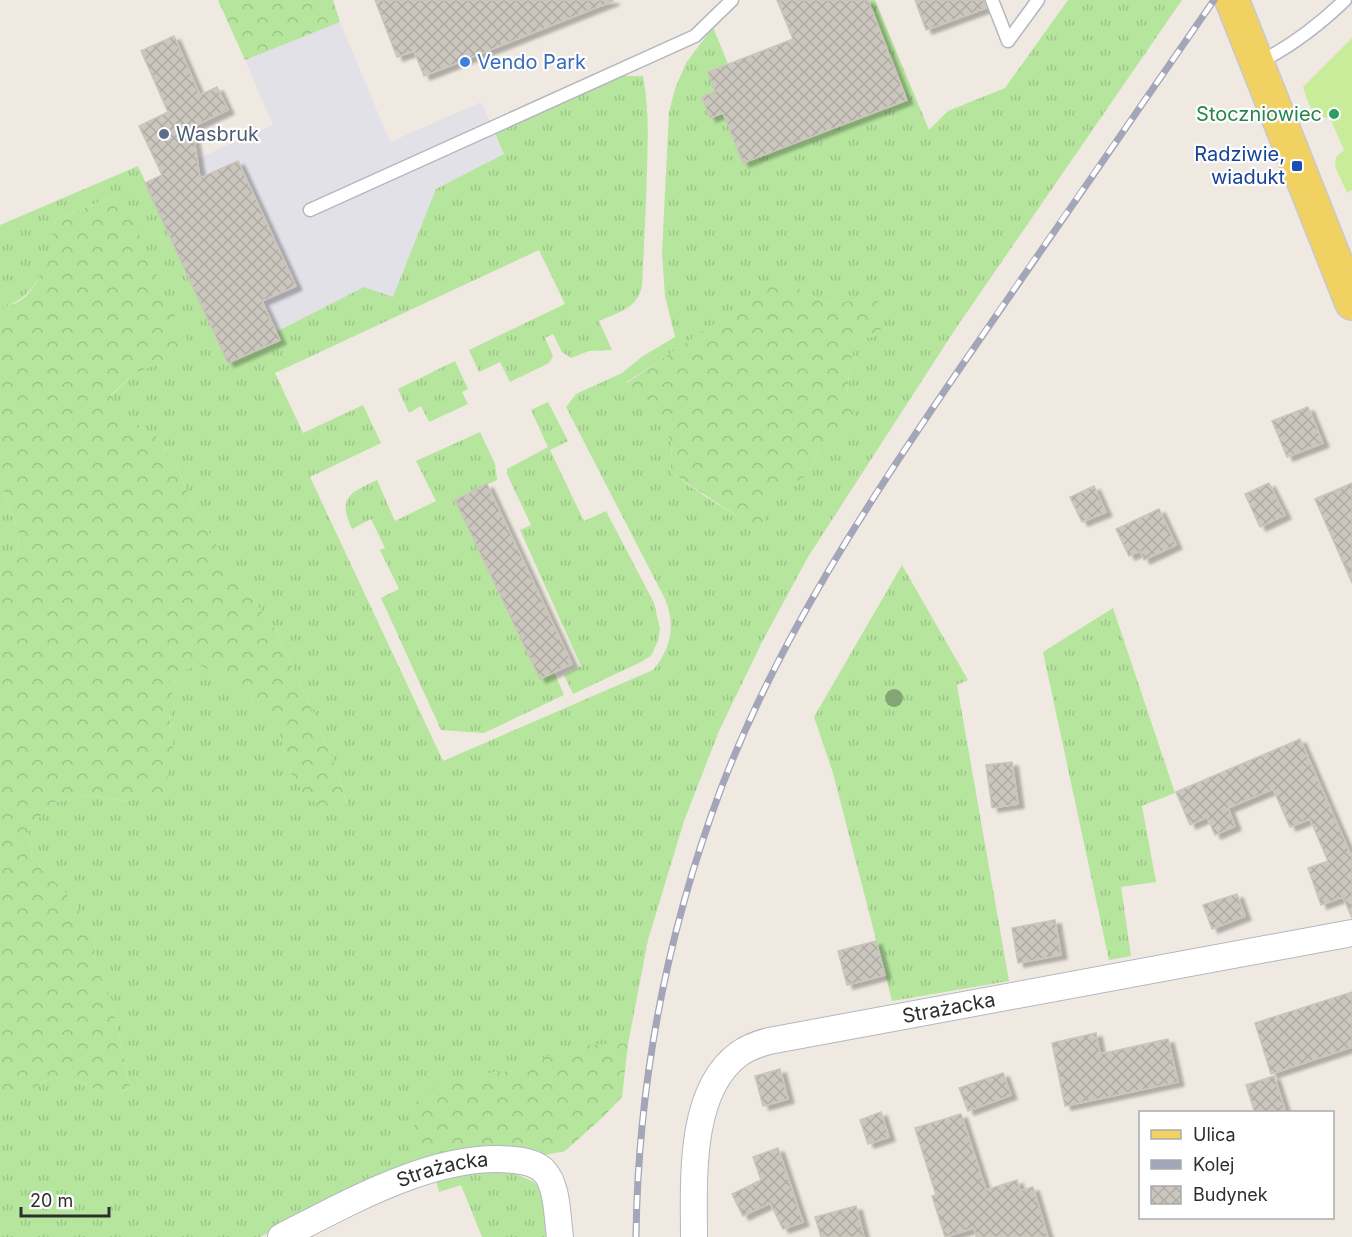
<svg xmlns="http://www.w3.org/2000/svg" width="1352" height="1237" viewBox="0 0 1352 1237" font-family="Inter,sans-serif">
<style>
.industrial{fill:#e3e1e8}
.grass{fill:url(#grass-tufts);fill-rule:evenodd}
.forest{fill:url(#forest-crowns)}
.pitch{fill:#c9ec9a}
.building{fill:url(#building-cross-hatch);stroke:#cbc5ba;stroke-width:1.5;filter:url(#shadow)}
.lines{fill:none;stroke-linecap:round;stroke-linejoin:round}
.service-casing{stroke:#b4b7c1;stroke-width:15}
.minor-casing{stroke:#b4b7c1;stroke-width:28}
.primary-casing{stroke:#c9c9c9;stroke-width:36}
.service{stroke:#fff;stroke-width:12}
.minor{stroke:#fff;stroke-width:26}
.primary{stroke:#f2d163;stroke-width:33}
.rail-casing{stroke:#a3a6b8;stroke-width:7}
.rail{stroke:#fff;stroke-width:4.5;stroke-dasharray:14;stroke-linecap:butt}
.tree{fill:#84a574}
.shop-dot{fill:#3f7fe0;stroke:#fff;stroke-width:2}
.leisure-dot{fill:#2e9e5b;stroke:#fff;stroke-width:2}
.service-dot{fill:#5c6f8a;stroke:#fff;stroke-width:2}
.transit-dot{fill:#1a4fb4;stroke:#fff;stroke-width:2}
.labels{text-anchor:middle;stroke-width:4.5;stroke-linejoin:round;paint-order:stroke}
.shop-label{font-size:20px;fill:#366cbe;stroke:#fff;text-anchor:start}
.leisure-label{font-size:20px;fill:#27864d;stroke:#fff;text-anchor:end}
.service-label{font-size:20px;fill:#4e5e75;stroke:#fff;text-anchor:start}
.transit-label{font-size:20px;fill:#164399;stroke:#fff;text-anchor:end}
.street-label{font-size:20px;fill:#2e2e2e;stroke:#fff}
</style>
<defs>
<pattern id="grass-tufts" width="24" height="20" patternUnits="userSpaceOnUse" patternTransform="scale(1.5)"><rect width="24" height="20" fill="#b6e59e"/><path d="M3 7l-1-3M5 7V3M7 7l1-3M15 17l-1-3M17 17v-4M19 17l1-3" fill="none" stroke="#9dc588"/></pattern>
<pattern id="forest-crowns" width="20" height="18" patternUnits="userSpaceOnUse" patternTransform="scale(1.5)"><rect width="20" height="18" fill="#b6e59e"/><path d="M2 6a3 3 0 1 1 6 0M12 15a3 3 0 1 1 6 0" fill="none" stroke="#9dc588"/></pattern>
<pattern id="building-cross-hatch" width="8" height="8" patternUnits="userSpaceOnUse" patternTransform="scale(1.5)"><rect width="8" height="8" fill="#cbc7bf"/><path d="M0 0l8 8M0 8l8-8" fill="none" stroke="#afaba4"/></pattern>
<filter id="shadow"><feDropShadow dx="6" dy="4" stdDeviation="1.5" flood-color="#0004"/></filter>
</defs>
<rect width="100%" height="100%" fill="#efe9e1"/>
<!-- industrial -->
<path class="industrial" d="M 340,22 L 390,142 L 481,102 L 504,154 L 539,250 L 213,401 L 121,193 L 273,125 L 245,60 Z"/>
<!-- grass -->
<g class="grass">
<path d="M 868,0 L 875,0 L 929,130 L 948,111 L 1005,88 L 1068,0 L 1182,0 L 956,328 L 808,557 L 762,642 L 719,731 L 684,821 L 648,940 L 628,1044 L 587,1045 L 540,1059 L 524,1069 L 490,1073 L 441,1084 L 432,1158 L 361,1182 L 361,1186 L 260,1237 L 0,1237 L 0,1108 L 19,1095 L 54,1077 L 86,1084 L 108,1097 L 130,1088 L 111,998 L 95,965 L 94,931 L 70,898 L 32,858 L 28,831 L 51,803 L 87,795 L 129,801 L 173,746 C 170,723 163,687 184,670 C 189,667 197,667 202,666 L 260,702 L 277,726 L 291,773 L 347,804 L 336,767 L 310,705 L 275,630 L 228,564 L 195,510 L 177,467 L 157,437 L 127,417 L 112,405 L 111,396 L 134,373 L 121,193 L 55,220 C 50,257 42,295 2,308 L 0,307 L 0,225 L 138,166 L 229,363 L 279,340 L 276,332 L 364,287 L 393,297 L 436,189 L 504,154 L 495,133 L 619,76 L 643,76 C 649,107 648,138 647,169 C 646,208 644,247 642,286 C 638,308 617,313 599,321 L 612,350 L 589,351 L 571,358 L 562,352 L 553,334 L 545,338 L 553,356 L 549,363 L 510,382 L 500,362 L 479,372 L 469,350 L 565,304 L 539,250 L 275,373 L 303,433 L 363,405 L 381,443 L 310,477 L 443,761 L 653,670 C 671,649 676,625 665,599 L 566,407 L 576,394 L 622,373 L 643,356 L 675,337 L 665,296 L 662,253 L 669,112 L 675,89 L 686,63 L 713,27 L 728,64 L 708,72 L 715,92 L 702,98 L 710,118 L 723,113 L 744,163 L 907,100 ZM 794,286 L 824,303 L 853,301 L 870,293 L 865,339 L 856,339 L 850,365 L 847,394 L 854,413 L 833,439 L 820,445 L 811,468 L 775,494 L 764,512 L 763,532 L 706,497 L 670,472 L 672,446 L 665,428 L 627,382 L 697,336 Z"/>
<path d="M 455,361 L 468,389 L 462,392 L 468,404 L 429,422 L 421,406 L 409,413 L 398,389 Z"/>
<path d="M 548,402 L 568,441 L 550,450 L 584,521 L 606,511 L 654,603 L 660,629 L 658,641 L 651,656 L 641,662 L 573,694 L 564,675 L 581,666 L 520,530 L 531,525 L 507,474 L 507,469 L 548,447 L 531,410 Z"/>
<path d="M 480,432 L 495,464 L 497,480 L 456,500 L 540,678 L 554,672 L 564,695 L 484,733 L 441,730 L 381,598 L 399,589 L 380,550 L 385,548 L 371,519 L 352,529 C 337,497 350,493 377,480 L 395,521 L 436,501 L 416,461 Z"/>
<path d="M 0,479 L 19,534 L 17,558 L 0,573 Z"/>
<path d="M 902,565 L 968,680 L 957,685 L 1009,981 L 892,1001 L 833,773 L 814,717 Z"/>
<path d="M 1113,608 L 1175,793 L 1142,806 L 1156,882 L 1121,887 L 1131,956 L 1109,960 L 1043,652 Z"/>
<path d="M 503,1168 L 534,1182 L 542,1190 L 552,1237 L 482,1237 L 461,1185 L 439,1192 L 436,1180 Z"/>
</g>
<!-- forest -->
<g class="forest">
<path d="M 218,0 L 333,0 L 340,22 L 245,60 Z"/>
<path d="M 121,193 L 191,353 L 134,373 L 111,395 L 112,405 L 127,417 L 157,437 L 177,467 L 195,510 L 228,564 L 275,630 L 310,705 L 336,767 L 347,805 L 329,810 L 306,797 L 291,773 L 277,726 L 260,702 L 202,666 L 186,669 L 174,682 L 169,715 L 173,746 L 166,791 L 129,801 L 87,795 L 51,803 L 28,831 L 32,858 L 70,898 L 94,931 L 95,965 L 111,998 L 130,1088 L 108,1097 L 86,1084 L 54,1077 L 19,1095 L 0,1108 L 0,573 L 17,558 L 19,534 L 0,479 L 0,307 C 40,306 50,250 55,220 Z"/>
<path d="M 773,283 L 794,286 L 824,303 L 853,301 L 870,293 C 886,309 887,316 878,336 L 856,340 L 850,365 L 847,394 L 854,413 L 852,420 L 833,439 L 820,445 L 811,468 L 804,477 L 775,494 L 764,512 L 763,533 L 670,472 L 672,446 L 665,428 L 640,411 L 627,383 Z"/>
<path d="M 618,1043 L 628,1044 L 622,1097 L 603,1117 L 565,1151 L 545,1155 L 503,1151 L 432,1158 L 416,1141 L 413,1115 L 423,1093 L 441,1083 L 490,1073 L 524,1069 L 540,1059 L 565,1050 L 587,1045 Z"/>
</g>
<!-- pitch -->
<path class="pitch" d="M 1352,38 L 1352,190 L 1347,193 L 1335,166 L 1336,157 L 1344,150 L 1330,118 C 1311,118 1308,102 1303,87 Z"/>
<!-- building -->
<g class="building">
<path d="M 375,0 L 613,0 L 613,1 L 424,76 L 414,51 L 397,57 Z"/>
<path d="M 777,0 L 868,0 L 907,100 L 743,163 L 723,113 L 710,118 L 702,97 L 715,92 L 708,72 L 793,39 Z"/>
<path d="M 915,0 L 984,0 L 986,8 L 926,30 Z"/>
<path d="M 174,36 L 200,95 L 217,87 L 228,110 L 192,127 L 200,178 L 238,161 L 296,286 L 262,301 L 280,340 L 228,363 L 145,183 L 162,175 L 139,126 L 168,112 L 141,51 Z"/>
<path d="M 1308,407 L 1323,443 L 1287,457 L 1272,421 Z"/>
<path d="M 1269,483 L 1285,515 L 1260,527 L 1245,494 Z"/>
<path d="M 1352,483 L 1352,583 L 1315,499 Z"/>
<path d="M 487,484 L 572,664 L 540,679 L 455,500 Z"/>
<path d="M 1094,486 L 1106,512 L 1082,522 L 1070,497 Z"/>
<path d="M 1159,509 L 1176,545 L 1144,560 L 1140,551 L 1129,556 L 1116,529 Z"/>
<path d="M 1300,739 L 1350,853 L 1352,853 L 1352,918 L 1343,897 L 1321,905 L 1308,868 L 1328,861 L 1310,819 L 1290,827 L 1273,789 L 1228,808 L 1235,826 L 1215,835 L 1207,817 L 1190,825 L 1176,792 Z"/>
<path d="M 1012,762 L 1018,804 L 992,808 L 986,765 Z"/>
<path d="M 1237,894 L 1245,916 L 1212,929 L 1203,905 Z"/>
<path d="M 1055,920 L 1061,955 L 1018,963 L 1012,928 Z"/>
<path d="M 876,941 L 885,975 L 847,985 L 838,951 Z"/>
<path d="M 1352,992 L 1352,1047 L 1271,1074 L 1255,1023 Z"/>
<path d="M 1096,1033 L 1100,1054 L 1168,1039 L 1178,1082 L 1065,1106 L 1052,1043 Z"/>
<path d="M 780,1069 L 788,1099 L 763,1106 L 755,1076 Z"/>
<path d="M 1003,1073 L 1011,1095 L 968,1111 L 959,1088 Z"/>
<path d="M 1274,1076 L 1286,1113 L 1255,1113 L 1246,1085 Z"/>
<path d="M 881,1112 L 889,1137 L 868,1144 L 860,1120 Z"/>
<path d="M 961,1114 L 986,1190 L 1017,1180 L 1020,1191 L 1033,1187 L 1048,1237 L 976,1237 L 974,1228 L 945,1237 L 932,1196 L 936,1195 L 915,1128 Z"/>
<path d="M 778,1148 L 803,1222 L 783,1229 L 770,1203 L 743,1216 L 732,1194 L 761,1180 L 753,1157 Z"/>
<path d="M 856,1206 L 864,1237 L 821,1237 L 815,1217 Z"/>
</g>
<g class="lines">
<!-- service casing -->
<g class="service-casing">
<g id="service">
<path d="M 992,0 L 1008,41 L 1038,0"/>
<path d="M 1258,63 C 1290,47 1319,25 1345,0"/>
<path d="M 310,210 L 695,36 L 732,0"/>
</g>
</g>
<!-- minor casing -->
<g class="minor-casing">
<g id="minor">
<path id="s1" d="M 281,1237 C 348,1203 438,1151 514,1160 C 525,1161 536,1163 544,1171 C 558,1186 557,1217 560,1237"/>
<path id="s2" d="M 694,1237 C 694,1182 688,1091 739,1054 C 748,1047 758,1044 769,1041 L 1352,933"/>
</g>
</g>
<!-- primary casing -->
<g class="primary-casing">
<path id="primary" d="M 1232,0 L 1352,303"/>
</g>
<!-- service -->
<use href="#service" class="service"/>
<!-- minor -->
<use href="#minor" class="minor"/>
<!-- primary -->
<use href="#primary" class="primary"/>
<!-- rail casing -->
<g class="rail-casing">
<path id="rail" d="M 636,1237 C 638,1083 667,931 722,786 C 779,638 867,504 956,374 C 1041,249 1128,125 1214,0"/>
</g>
<!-- rail -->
<use href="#rail" class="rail"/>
</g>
<!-- trees -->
<circle class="tree" cx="894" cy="698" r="9"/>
<!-- markers -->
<circle class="shop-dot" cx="465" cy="62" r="6"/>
<circle class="leisure-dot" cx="1334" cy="114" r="6"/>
<circle class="service-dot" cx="164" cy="134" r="6"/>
<rect class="transit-dot" x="1291" y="160" width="12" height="12" rx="3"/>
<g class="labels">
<!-- shop labels -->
<g class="shop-label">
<text x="477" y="69">Vendo Park</text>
</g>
<!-- leisure labels -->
<g class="leisure-label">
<text x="1322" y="121">Stoczniowiec</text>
</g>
<!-- service labels -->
<g class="service-label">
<text x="176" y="141">Wasbruk</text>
</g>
<!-- transit labels -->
<g class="transit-label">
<text x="1285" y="161">Radziwie,<tspan x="1285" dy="23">wiadukt</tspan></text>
</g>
<!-- street labels -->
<g class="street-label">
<text dy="7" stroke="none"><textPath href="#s2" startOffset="411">Strażacka</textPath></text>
<text dy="7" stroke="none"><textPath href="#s1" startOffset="176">Strażacka</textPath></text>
</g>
</g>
<!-- legend -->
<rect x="1139" y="1111" width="195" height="108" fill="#ffffff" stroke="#ababab" stroke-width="1.5"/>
<rect x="1151" y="1130" width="30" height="9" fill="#f2d163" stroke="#ababab" stroke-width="1.5"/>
<text x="1193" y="1141" font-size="18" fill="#2e2e2e">Ulica</text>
<rect x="1151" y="1160" width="30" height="9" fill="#a3a6b8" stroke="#ababab" stroke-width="1.5"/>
<text x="1193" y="1171" font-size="18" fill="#2e2e2e">Kolej</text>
<rect x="1151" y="1186" width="30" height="18" fill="url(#building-cross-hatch)" stroke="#ababab" stroke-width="1.5"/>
<text x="1193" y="1201" font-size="18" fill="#2e2e2e">Budynek</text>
<!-- scale -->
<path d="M21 1207v9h88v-9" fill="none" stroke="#2e2e2e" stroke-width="3"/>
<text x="30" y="1207" font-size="18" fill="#2e2e2e" stroke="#ffffff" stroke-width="4.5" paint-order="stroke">20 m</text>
</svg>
